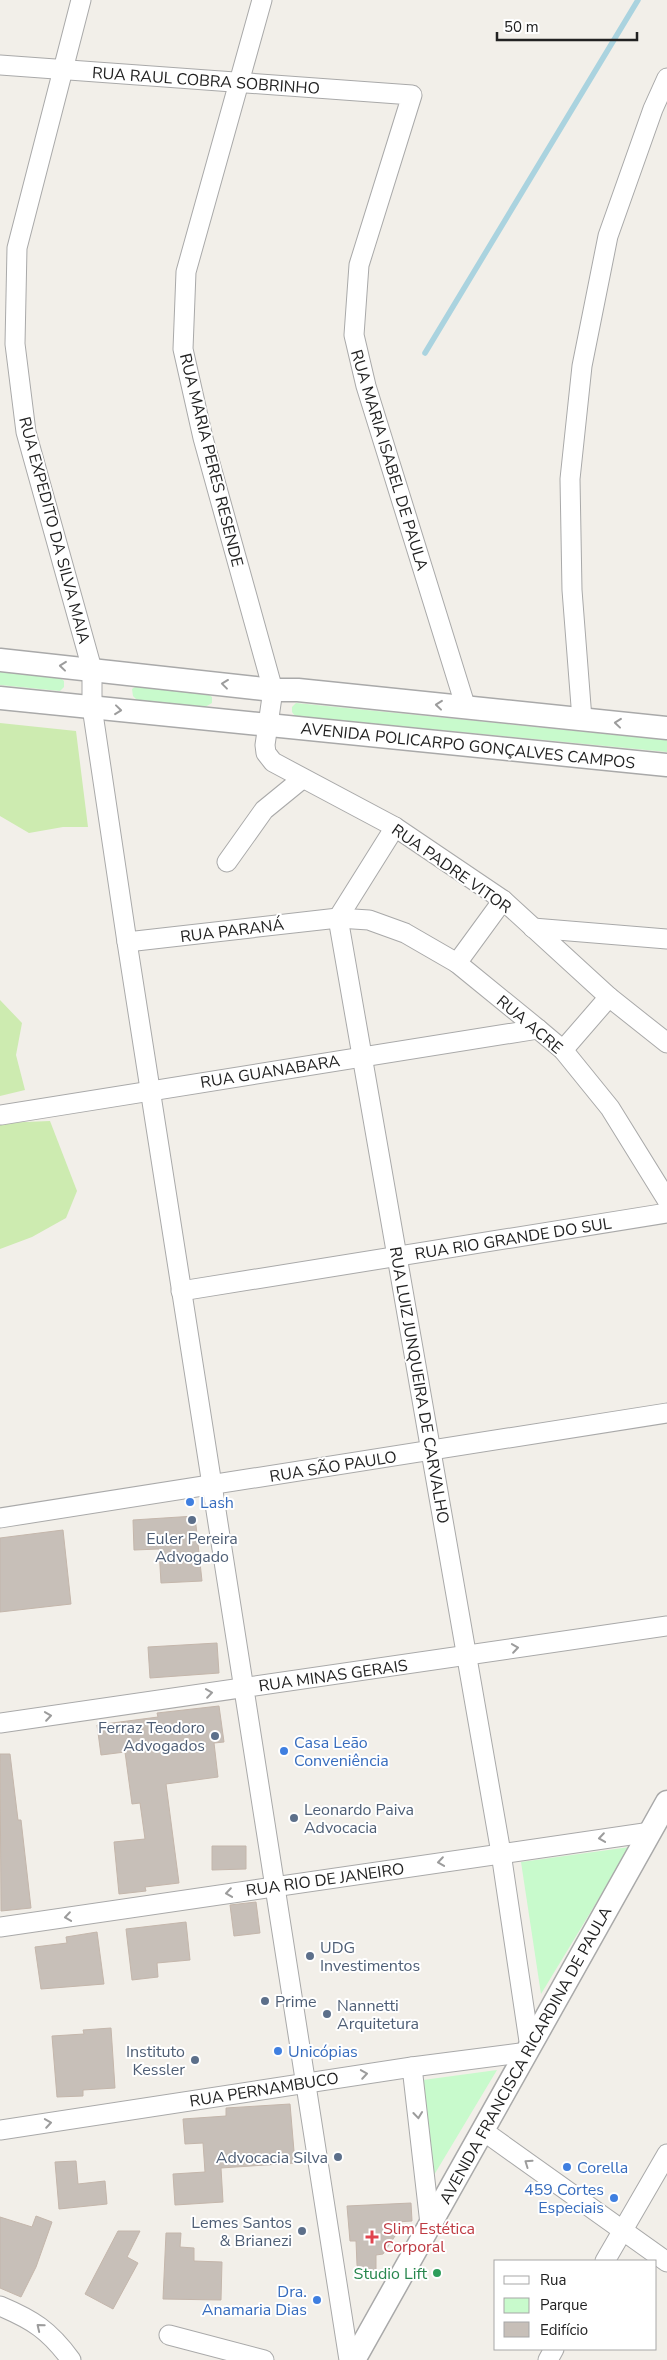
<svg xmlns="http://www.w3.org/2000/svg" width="667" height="2360" viewBox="0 0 667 2360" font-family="'Nunito Sans',sans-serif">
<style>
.grass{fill:#cdebb0}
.park{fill:#c8facc}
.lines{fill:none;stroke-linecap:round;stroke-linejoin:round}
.stream{stroke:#aad3df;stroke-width:5.5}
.building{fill:#c7bfb8;stroke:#c4b6ab}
.minor-casing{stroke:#a9a9a9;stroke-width:21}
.tertiary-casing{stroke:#a9a9a9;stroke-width:25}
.minor{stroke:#fff;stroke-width:19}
.tertiary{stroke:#fff;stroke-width:22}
.oneway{stroke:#9c9c9c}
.shop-dot{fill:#3f7fe0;stroke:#fff;stroke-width:2}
.service-dot{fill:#5c6f8a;stroke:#fff;stroke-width:2}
.health-dot{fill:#e0444e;stroke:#fff;stroke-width:2}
.leisure-dot{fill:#2e9e5b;stroke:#fff;stroke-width:2}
.labels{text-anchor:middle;stroke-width:4;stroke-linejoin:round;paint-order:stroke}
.street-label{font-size:16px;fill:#222;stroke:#fff}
.shop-label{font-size:16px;fill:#366cbe;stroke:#fff;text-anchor:start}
.service-label{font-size:16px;fill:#4e5e75;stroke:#fff;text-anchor:end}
.health-label{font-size:16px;fill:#be3a42;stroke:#fff;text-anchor:start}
.leisure-label{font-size:16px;fill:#27864d;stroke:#fff;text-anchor:end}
</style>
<rect width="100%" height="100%" fill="#f2efe9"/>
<!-- grass -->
<g class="grass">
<path d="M 0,723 L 76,731 L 88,827 L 63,827 L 29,833 L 0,816 Z"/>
<path d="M 0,1000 L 22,1023 L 16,1055 L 25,1090 L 0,1096 Z"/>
<path d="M 50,1121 L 77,1191 L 66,1218 L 32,1237 L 0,1249 L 0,1123 Z"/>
</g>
<!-- park -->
<g class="park">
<path d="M 0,671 L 59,677 L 64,681 L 64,687 L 60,691 L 0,685 Z"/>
<path d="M 138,685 L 203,691 L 212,697 L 212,703 L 205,707 L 138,701 L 133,696 L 132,689 Z"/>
<path d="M 296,703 L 667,740 L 667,752 L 295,716 L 292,712 L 292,707 Z"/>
<path d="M 630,1847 L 541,1994 L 521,1862 Z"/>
<path d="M 497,2070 L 434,2175 L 423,2080 Z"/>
</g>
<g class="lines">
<!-- stream -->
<path class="stream" d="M 425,353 L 638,0"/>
</g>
<!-- building -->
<g class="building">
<path d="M 195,1516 L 202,1581 L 161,1583 L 159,1549 L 134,1550 L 133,1520 Z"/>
<path d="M 63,1530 L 71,1604 L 0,1612 L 0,1538 Z"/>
<path d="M 217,1643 L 219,1673 L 150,1678 L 148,1647 Z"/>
<path d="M 219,1706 L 224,1742 L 214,1743 L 218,1777 L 166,1784 L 179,1883 L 145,1887 L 146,1891 L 119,1894 L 114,1842 L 145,1839 L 140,1803 L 132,1804 L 125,1752 L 101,1755 L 97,1725 L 158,1717 L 157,1713 Z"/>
<path d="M 0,1754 L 10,1754 L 18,1820 L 21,1820 L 31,1908 L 1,1911 Z"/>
<path d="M 212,1846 L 246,1846 L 246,1869 L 212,1870 Z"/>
<path d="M 256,1902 L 260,1933 L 234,1936 L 230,1905 Z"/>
<path d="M 186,1922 L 190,1960 L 157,1963 L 158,1977 L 132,1980 L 126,1929 Z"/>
<path d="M 97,1932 L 104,1984 L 41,1989 L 35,1947 L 67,1943 L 66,1937 Z"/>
<path d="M 111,2028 L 115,2088 L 83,2090 L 83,2096 L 57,2097 L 52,2036 L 84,2034 L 83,2030 Z"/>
<path d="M 290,2104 L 295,2163 L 221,2168 L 223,2202 L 175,2205 L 173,2174 L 205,2172 L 203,2143 L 185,2144 L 183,2119 L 226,2116 L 226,2108 Z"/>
<path d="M 76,2161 L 78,2184 L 105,2181 L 107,2204 L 59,2209 L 55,2162 Z"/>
<path d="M 411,2203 L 412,2221 L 396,2222 L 397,2233 L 383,2254 L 376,2255 L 376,2272 L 360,2273 L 357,2265 L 356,2241 L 350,2241 L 347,2206 Z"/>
<path d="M 36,2216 L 52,2222 L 36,2267 L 21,2297 L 0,2288 L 0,2217 L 32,2227 Z"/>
<path d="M 118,2231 L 140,2231 L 127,2257 L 138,2263 L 113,2309 L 85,2294 Z"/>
<path d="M 166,2233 L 181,2233 L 180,2247 L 194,2248 L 194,2261 L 222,2262 L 221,2300 L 163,2299 Z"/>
</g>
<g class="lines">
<!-- minor casing -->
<g class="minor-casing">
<g id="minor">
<path d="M 81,0 L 17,248 L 15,344 L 26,432 L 92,669 L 92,707 L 127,942 L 349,2360"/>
<path d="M 262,0 L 186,272 L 183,349 L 203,438 L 273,690 L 265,745 L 266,753 L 273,762 L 395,827 L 503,900 L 609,997 L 667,1043"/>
<path d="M 0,65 L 412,95 L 359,265 L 354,335 L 366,386 L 466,708"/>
<path d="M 582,719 L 572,590 L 570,479 L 582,366 L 608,236 L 653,109 L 667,78"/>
<path d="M 227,862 L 264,810 L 302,779"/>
<path d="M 338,918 L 501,1853 L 530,2048"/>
<path d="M 338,918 L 395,827"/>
<path d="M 533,928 L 667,939"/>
<path d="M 127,942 L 338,918 L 369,920 L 405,933 L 457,963 L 538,1029 L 563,1050 L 610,1108 L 667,1200"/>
<path d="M 457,963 L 503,900"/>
<path d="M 563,1050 L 609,997"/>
<path d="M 1,1115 L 538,1029"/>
<path d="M 181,1291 L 667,1213"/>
<path d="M 0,1518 L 667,1413"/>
<path d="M 0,1723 L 667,1626"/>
<path d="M 0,1927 L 651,1832"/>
<path d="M 412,2067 L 430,2224"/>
<path d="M 0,2130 L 412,2067 L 528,2052"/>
<path d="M 482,2130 L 667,2262"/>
<path d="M 605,2261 L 667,2154"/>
<path d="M 0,2306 C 33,2320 49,2330 71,2360"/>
<path d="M 169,2335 L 264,2360"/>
<path d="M 548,2360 L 554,2349"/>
</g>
</g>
<!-- tertiary casing -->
<g class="tertiary-casing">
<g id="tertiary">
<path d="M 0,660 L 273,690 L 298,690 L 667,728"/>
<path d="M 0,698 L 667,765"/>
<path d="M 354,2360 L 667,1802"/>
</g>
</g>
<!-- minor -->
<use href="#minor" class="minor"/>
<!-- tertiary -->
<use href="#tertiary" class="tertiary"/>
</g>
<!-- one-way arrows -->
<defs><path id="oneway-chevron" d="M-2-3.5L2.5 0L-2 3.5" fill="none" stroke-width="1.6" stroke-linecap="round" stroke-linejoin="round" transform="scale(1.25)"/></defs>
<g class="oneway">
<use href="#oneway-chevron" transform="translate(63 666) rotate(-174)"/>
<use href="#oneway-chevron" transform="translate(225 684) rotate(-173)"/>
<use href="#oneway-chevron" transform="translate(439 705) rotate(-174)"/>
<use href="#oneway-chevron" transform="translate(118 710) rotate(6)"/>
<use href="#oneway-chevron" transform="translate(618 723) rotate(-174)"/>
<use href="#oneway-chevron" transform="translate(515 1648) rotate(-8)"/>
<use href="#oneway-chevron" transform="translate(209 1693) rotate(-8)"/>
<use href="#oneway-chevron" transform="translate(48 1716) rotate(-8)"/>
<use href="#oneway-chevron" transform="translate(602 1838) rotate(172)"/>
<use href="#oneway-chevron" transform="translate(441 1862) rotate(172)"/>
<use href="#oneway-chevron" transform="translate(229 1893) rotate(172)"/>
<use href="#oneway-chevron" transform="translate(68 1917) rotate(172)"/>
<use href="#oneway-chevron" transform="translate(364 2074) rotate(-9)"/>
<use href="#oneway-chevron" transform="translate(418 2115) rotate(84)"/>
<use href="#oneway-chevron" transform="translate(48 2123) rotate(-9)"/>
<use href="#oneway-chevron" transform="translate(528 2163) rotate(-145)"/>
<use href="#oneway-chevron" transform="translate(40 2327) rotate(-141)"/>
</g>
<!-- markers -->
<g class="shop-dot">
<circle cx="190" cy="1502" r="5"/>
<circle cx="284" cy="1751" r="5"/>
<circle cx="278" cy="2051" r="5"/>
<circle cx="567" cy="2167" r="5"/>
<circle cx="614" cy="2198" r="5"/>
<circle cx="317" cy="2300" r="5"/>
</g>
<g class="service-dot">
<circle cx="192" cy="1520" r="5"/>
<circle cx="215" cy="1736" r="5"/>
<circle cx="294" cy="1818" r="5"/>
<circle cx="310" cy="1956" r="5"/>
<circle cx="265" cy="2001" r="5"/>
<circle cx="327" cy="2014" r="5"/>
<circle cx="195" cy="2060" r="5"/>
<circle cx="338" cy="2157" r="5"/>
<circle cx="302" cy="2231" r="5"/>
</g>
<path class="health-dot" d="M369.5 2229.5h5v5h5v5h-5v5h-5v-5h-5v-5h5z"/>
<circle class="leisure-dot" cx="437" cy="2273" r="5"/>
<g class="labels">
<!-- street labels -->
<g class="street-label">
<text transform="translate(206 80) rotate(4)" y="6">RUA RAUL COBRA SOBRINHO</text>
<text transform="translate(212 460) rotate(76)" y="6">RUA MARIA PERES RESENDE</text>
<text transform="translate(390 460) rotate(73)" y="6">RUA MARIA ISABEL DE PAULA</text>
<text transform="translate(55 530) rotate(75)" y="6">RUA EXPEDITO DA SILVA MAIA</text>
<text transform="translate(468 745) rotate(6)" y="6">AVENIDA POLICARPO GONÇALVES CAMPOS</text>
<text transform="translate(452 868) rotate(35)" y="6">RUA PADRE VITOR</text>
<text transform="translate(232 930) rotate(-7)" y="6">RUA PARANÁ</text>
<text transform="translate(530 1024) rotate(40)" y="6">RUA ACRE</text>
<text transform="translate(270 1071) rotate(-9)" y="6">RUA GUANABARA</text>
<text transform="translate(513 1238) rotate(-9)" y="6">RUA RIO GRANDE DO SUL</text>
<text transform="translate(420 1385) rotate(80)" y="6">RUA LUIZ JUNQUEIRA DE CARVALHO</text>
<text transform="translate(333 1466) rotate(-9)" y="6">RUA SÃO PAULO</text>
<text transform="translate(333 1675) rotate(-8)" y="6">RUA MINAS GERAIS</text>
<text transform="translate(325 1879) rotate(-8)" y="6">RUA RIO DE JANEIRO</text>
<text transform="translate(525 2055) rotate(-61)" y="6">AVENIDA FRANCISCA RICARDINA DE PAULA</text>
<text transform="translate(264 2089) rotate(-9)" y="6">RUA PERNAMBUCO</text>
</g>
<!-- shop labels -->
<g class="shop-label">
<text x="200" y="1508">Lash</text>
<text x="294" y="1748">Casa Leão<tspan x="294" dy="18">Conveniência</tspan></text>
<text x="288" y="2057">Unicópias</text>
<text x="577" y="2173">Corella</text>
<text x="604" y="2195" text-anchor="end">459 Cortes<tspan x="604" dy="18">Especiais</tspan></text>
<text x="307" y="2297" text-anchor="end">Dra.<tspan x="307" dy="18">Anamaria Dias</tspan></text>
</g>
<!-- service labels -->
<g class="service-label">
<text x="192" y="1544" text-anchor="middle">Euler Pereira<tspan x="192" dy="18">Advogado</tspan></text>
<text x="205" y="1733">Ferraz Teodoro<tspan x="205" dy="18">Advogados</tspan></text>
<text x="304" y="1815" text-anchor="start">Leonardo Paiva<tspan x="304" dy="18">Advocacia</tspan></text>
<text x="320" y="1953" text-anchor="start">UDG<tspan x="320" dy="18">Investimentos</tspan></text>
<text x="275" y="2007" text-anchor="start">Prime</text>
<text x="337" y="2011" text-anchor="start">Nannetti<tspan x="337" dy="18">Arquitetura</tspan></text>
<text x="185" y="2057">Instituto<tspan x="185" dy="18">Kessler</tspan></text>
<text x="328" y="2163">Advocacia Silva</text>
<text x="292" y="2228">Lemes Santos<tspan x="292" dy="18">&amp; Brianezi</tspan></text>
</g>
<!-- health labels -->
<g class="health-label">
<text x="383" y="2234">Slim Estética<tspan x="383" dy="18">Corporal</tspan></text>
</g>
<!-- leisure labels -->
<g class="leisure-label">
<text x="427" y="2279">Studio Lift</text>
</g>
</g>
<!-- legend -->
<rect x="494" y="2260" width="162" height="90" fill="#ffffff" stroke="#a7a7a7"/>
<rect x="504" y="2276" width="25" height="8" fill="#ffffff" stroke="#a7a7a7"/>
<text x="540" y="2285" font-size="15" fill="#222222">Rua</text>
<rect x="504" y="2298" width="25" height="15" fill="#c8facc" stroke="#a7a7a7"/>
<text x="540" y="2310" font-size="15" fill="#222222">Parque</text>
<rect x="504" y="2322" width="25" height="15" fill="#c7bfb8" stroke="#a7a7a7"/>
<text x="540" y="2335" font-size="15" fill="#222222">Edifício</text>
<!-- scale -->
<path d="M497 32v8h140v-8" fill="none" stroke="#222222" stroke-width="2.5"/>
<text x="504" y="32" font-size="15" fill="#222222" stroke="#ffffff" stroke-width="4" paint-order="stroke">50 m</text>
</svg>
